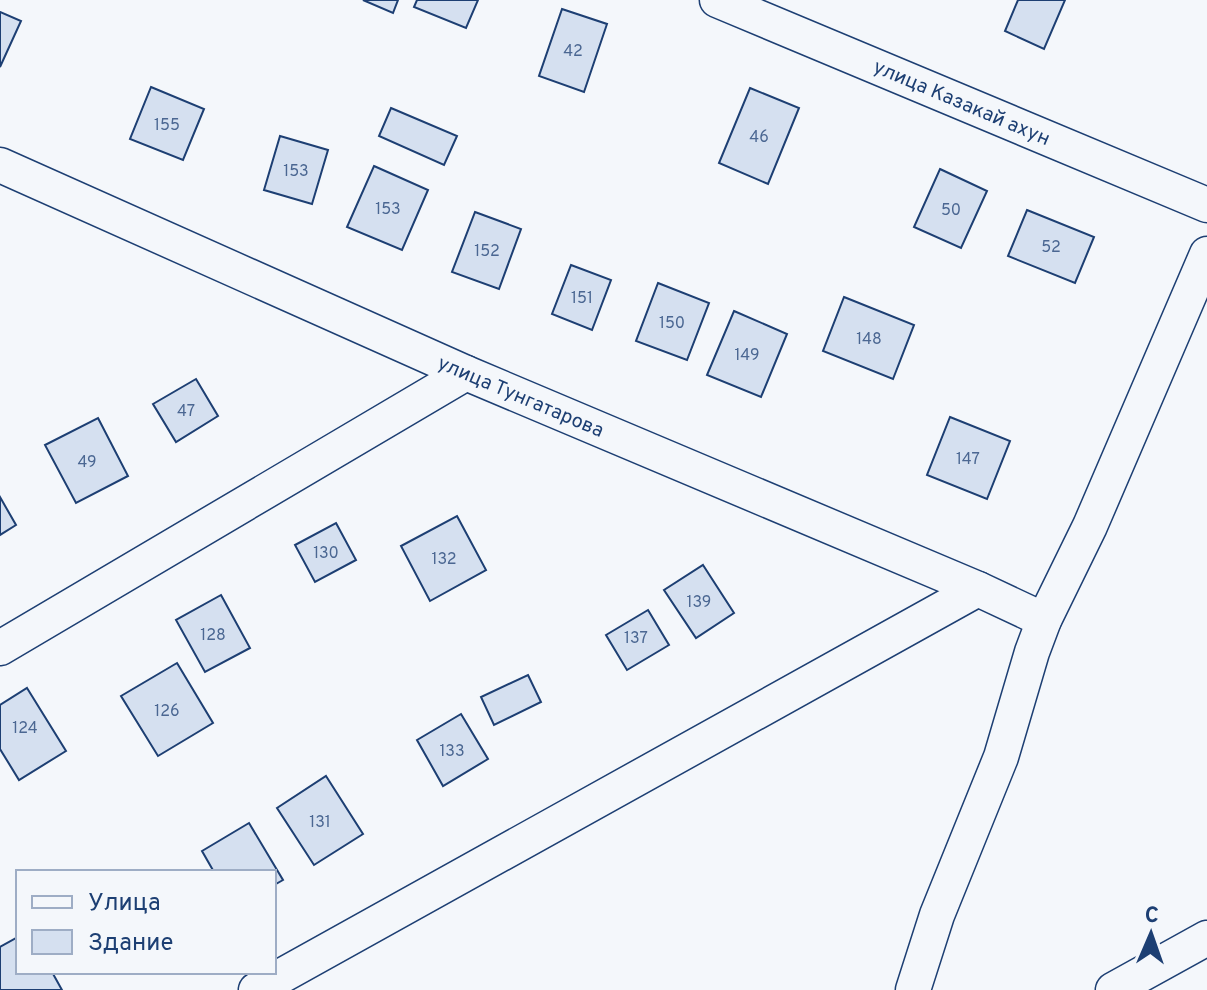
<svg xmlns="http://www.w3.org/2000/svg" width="1207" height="990" viewBox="0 0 1207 990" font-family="Overpass,sans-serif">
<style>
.building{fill:#d5e0f0;stroke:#1d3f73;stroke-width:2}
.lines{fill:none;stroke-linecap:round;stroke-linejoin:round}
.minor-casing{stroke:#1d3f73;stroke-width:37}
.minor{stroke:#f4f7fb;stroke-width:34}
.labels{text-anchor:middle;stroke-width:6;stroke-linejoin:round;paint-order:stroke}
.number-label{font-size:16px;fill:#4b6792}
.street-label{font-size:20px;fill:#1d3f73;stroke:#f4f7fb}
</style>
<rect width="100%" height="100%" fill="#f4f7fb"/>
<!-- building -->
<g class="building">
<path d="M 363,0 L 398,0 L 393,13 Z"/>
<path d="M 417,0 L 478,0 L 466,28 L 414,7 Z"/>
<path d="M 1018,0 L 1065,0 L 1044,49 L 1005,31 Z"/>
<path d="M 562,9 L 607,24 L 584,92 L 539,76 Z"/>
<path d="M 0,12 L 21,21 L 0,67 Z"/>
<path d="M 151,87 L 204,109 L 183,160 L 130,139 Z"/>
<path d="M 750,88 L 799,108 L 768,184 L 719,163 Z"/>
<path d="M 391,108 L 457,136 L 444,165 L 379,136 Z"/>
<path d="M 280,136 L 328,150 L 312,204 L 264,190 Z"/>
<path d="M 374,166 L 428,190 L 402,250 L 347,227 Z"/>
<path d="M 940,169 L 987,191 L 961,248 L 914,227 Z"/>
<path d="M 1027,210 L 1094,237 L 1075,283 L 1008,256 Z"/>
<path d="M 475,212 L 521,229 L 499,289 L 452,272 Z"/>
<path d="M 571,265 L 611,280 L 592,330 L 552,314 Z"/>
<path d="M 658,283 L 709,303 L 687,360 L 636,341 Z"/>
<path d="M 844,297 L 914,325 L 893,379 L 823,351 Z"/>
<path d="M 734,311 L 787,334 L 761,397 L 707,375 Z"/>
<path d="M 196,379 L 218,416 L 176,442 L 153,404 Z"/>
<path d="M 950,417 L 1010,441 L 987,499 L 927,475 Z"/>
<path d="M 98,418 L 128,476 L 76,503 L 45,445 Z"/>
<path d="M 0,497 L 16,525 L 0,535 Z"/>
<path d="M 457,516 L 486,570 L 430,601 L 401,546 Z"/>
<path d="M 336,523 L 356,560 L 315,582 L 295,545 Z"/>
<path d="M 703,565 L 734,613 L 696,638 L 664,590 Z"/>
<path d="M 221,595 L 250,648 L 205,672 L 176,620 Z"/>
<path d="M 648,610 L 669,645 L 627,670 L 606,635 Z"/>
<path d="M 177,663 L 213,723 L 158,756 L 121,696 Z"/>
<path d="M 528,675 L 541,702 L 494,725 L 481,697 Z"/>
<path d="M 27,688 L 66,751 L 19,780 L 0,749 L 0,705 Z"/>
<path d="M 461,714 L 488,759 L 443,786 L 417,740 Z"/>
<path d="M 326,776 L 363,834 L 314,865 L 277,808 Z"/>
<path d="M 249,823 L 283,880 L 274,885 L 274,872 L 214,872 L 202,851 Z"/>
<path d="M 18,937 L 18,972 L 52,972 L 62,990 L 0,990 L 0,947 Z"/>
</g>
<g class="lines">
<!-- minor casing -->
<g class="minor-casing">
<g id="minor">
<path d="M 717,0 L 1207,205"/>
<path d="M 0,165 L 466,373 L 978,589 L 1044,620"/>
<path d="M 0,648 L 466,373"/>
<path d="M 256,990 L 978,589"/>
<path d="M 913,990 L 937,915 L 1001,757 L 1032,652 L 1044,620 L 1090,526 L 1207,254"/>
<path d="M 1113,990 L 1207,938"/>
</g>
</g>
<!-- minor -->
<use href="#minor" class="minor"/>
</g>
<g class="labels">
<!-- number labels -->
<g class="number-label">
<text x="573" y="56">42</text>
<text x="167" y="130">155</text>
<text x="759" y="142">46</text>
<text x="296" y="176">153</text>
<text x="388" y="214">153</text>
<text x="951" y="215">50</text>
<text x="1051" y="252">52</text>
<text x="487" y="256">152</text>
<text x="582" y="303">151</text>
<text x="672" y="328">150</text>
<text x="869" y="344">148</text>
<text x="747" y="360">149</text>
<text x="186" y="416">47</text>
<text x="968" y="464">147</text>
<text x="87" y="467">49</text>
<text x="326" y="558">130</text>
<text x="444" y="564">132</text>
<text x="699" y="607">139</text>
<text x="213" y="640">128</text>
<text x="636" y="643">137</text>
<text x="167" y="716">126</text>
<text x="25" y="733">124</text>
<text x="452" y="756">133</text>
<text x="320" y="827">131</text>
</g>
<!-- street labels -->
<g class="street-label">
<text transform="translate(962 102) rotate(23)" y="7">улица Казакай ахун</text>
<text transform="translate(521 396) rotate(23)" y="7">улица Тунгатарова</text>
</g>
</g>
<!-- legend -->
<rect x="16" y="870" width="260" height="104" fill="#f4f7fb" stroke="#9eadc5" stroke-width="2"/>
<rect x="32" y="896" width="40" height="12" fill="#f4f7fb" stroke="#9eadc5" stroke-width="2"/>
<text x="88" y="910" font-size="24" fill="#1d3f73">Улица</text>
<rect x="32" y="930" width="40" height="24" fill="#d5e0f0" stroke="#9eadc5" stroke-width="2"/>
<text x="88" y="950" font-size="24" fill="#1d3f73">Здание</text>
<!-- north arrow -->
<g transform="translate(1151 934) rotate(2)" stroke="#f4f7fb" stroke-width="6" paint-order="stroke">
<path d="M0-6L14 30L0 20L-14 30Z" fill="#1d3f73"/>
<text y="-12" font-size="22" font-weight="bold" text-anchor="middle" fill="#1d3f73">С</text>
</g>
</svg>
